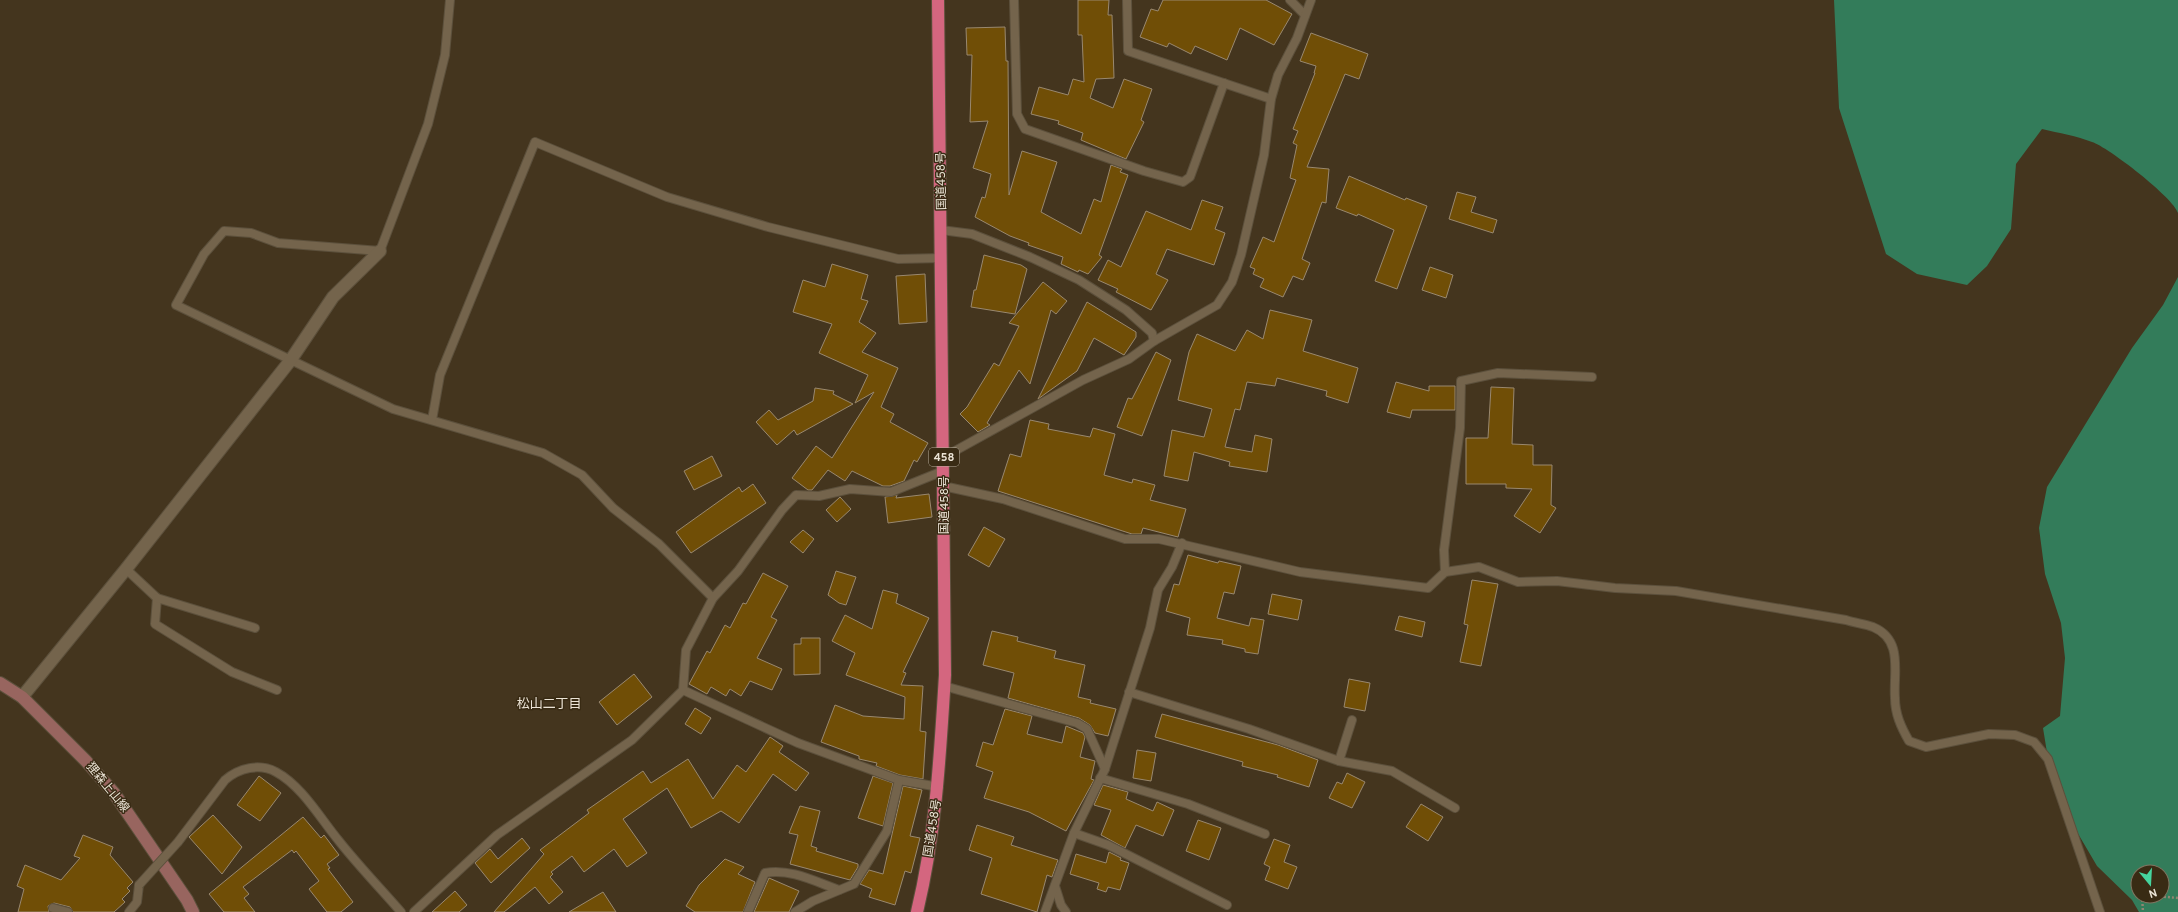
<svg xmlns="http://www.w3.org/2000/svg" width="2178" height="912" viewBox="0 0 2178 912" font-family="Overpass,'Noto Sans JP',sans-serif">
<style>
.forest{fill:#337c5a;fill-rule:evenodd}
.building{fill:#704e06;stroke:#99886f}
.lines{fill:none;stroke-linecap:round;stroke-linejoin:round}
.service-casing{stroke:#5c503c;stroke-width:10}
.minor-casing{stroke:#5c503c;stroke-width:14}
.secondary-casing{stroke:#5c503c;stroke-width:14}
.trunk-casing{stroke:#5c503c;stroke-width:14}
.path{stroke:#918572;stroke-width:2.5;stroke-dasharray:2 2;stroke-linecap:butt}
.service{stroke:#74644c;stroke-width:8}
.minor{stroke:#74644c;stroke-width:12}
.secondary{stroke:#98655f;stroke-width:12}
.trunk{stroke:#d4667f;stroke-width:12}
.service-bridge-casing{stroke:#5c503c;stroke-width:10;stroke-linecap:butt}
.service-bridge{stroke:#74644c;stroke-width:8}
.labels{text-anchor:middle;stroke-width:3;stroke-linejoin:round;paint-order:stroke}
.shield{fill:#392b14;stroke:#b6ac9b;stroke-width:1}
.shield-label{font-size:11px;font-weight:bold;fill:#ebe3d5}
.street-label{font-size:12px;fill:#ebe3d5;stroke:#392b14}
.neighbourhood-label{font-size:13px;fill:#ebe3d5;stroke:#392b14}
</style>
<rect width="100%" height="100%" fill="#44351e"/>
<!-- forest -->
<g class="forest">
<path d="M 1834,0 L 2178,0 L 2178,213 C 2174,198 2108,147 2092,142 C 2077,136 2059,133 2042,129 L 2016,164 L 2011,229 L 1987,266 L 1967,285 L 1917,274 L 1886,254 L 1839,108 Z"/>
<path d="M 2178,277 L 2178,912 L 2139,912 L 2132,900 L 2097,866 L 2060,803 L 2050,771 L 2043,728 L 2060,716 L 2065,658 L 2061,623 L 2045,574 L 2039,528 L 2047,487 L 2132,348 L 2163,305 ZM 2138,872 L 2162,872 L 2162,896 L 2138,896 Z"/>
</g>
<!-- building -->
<g class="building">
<path d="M 1078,0 L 1109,0 L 1108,15 L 1112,15 L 1114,78 L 1096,79 L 1090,98 L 1113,108 L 1124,79 L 1152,89 L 1141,120 L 1144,122 L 1126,159 L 1081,140 L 1083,133 L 1058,124 L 1059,121 L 1031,114 L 1039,87 L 1068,95 L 1073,79 L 1084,82 L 1082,35 L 1078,35 Z"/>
<path d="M 1163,0 L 1266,0 L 1292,14 L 1274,45 L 1240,28 L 1227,60 L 1195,46 L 1191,54 L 1169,43 L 1167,47 L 1140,37 L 1151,9 L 1158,11 Z"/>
<path d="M 1005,27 L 1006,61 L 1008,61 L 1009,195 L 1022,151 L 1057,162 L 1041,212 L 1081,234 L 1094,199 L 1101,202 L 1111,165 L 1122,169 L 1120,172 L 1128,175 L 1099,255 L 1102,257 L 1088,274 L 1079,270 L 1078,272 L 1061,264 L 1063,257 L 1028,245 L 1029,243 L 1010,236 L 975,217 L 982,197 L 985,198 L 991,174 L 973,168 L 988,121 L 970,122 L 972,55 L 967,55 L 966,28 Z"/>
<path d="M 1311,33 L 1368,54 L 1359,79 L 1345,74 L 1307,167 L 1329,169 L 1326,203 L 1322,202 L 1302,259 L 1310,263 L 1303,280 L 1293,276 L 1283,297 L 1260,287 L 1264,279 L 1253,274 L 1255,269 L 1250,267 L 1263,237 L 1274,242 L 1296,180 L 1290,178 L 1297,145 L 1293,143 L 1298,131 L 1293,129 L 1315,73 L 1314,73 L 1316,66 L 1300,61 Z"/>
<path d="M 1349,176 L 1405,200 L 1406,198 L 1427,206 L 1397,289 L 1375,281 L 1394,230 L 1358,214 L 1357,216 L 1336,208 Z"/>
<path d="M 1457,192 L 1476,197 L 1471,212 L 1497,220 L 1493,233 L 1449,219 Z"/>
<path d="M 1202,200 L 1223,207 L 1215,229 L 1225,233 L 1214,265 L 1167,249 L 1156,274 L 1168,280 L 1151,310 L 1116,292 L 1118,289 L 1098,280 L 1108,260 L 1121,267 L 1146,211 L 1191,230 Z"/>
<path d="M 984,255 L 1021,265 L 1027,269 L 1015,314 L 971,307 L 974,290 L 976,290 Z"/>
<path d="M 832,264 L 868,275 L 861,299 L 868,301 L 859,322 L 876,333 L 862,352 L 898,368 L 881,407 L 894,414 L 890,422 L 928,443 L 917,462 L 914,460 L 904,481 L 890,486 L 883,486 L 852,471 L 845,481 L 828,470 L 812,490 L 808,490 L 792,478 L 816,446 L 832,458 L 874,392 L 855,403 L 868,375 L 819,353 L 832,324 L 793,312 L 803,280 L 825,287 Z"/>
<path d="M 1430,267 L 1453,275 L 1446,298 L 1422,290 Z"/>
<path d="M 925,274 L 927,322 L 899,324 L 896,276 Z"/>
<path d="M 1043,282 L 1067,301 L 1056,314 L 1051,310 L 1030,384 L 1019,370 L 987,423 L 990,425 L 978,432 L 960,414 L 967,407 L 994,363 L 999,366 L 1019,326 L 1009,323 Z"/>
<path d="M 1087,302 L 1136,332 L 1136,337 L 1124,355 L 1094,338 L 1077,371 L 1038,399 Z"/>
<path d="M 1270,310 L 1312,320 L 1303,351 L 1358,368 L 1348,403 L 1326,396 L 1327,391 L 1277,378 L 1275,386 L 1247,382 L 1240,410 L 1235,409 L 1225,447 L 1252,452 L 1255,435 L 1272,439 L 1267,472 L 1229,466 L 1230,462 L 1194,452 L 1188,481 L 1164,476 L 1172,430 L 1204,437 L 1212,409 L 1178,400 L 1189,352 L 1197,334 L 1235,351 L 1247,330 L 1263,339 Z"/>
<path d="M 1156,352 L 1171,360 L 1142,436 L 1117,427 L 1128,398 L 1132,399 Z"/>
<path d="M 1396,382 L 1429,391 L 1429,386 L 1455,386 L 1455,410 L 1412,410 L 1410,418 L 1387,412 Z"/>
<path d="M 1491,387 L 1514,388 L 1512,444 L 1533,445 L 1533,465 L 1552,465 L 1551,505 L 1556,508 L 1540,533 L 1514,516 L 1532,489 L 1506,488 L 1506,484 L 1466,484 L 1466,438 L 1488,438 Z"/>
<path d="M 815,388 L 834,391 L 833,394 L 853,404 L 797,435 L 794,430 L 777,445 L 756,422 L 769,410 L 778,420 L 813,401 Z"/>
<path d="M 1030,420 L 1049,424 L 1048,429 L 1090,437 L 1093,428 L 1115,434 L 1104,475 L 1132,483 L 1133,479 L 1155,485 L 1150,500 L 1186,509 L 1178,537 L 1143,528 L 1141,534 L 1132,534 L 998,491 L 1010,454 L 1021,457 Z"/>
<path d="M 712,456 L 722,476 L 694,490 L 684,471 Z"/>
<path d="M 753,484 L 766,503 L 691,553 L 676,532 L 739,487 L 742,492 Z"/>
<path d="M 929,494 L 932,517 L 888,523 L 885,497 L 897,495 L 896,498 Z"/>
<path d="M 840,497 L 851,509 L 837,522 L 826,510 Z"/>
<path d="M 984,527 L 1005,539 L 989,567 L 968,555 Z"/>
<path d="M 803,530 L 814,539 L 803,553 L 790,542 Z"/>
<path d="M 1188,555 L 1218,563 L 1219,561 L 1241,566 L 1234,594 L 1224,592 L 1217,618 L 1249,626 L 1251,618 L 1264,620 L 1258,654 L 1245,652 L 1245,649 L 1222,644 L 1223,640 L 1187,635 L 1190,618 L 1166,611 L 1174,584 L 1179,585 Z"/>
<path d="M 836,571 L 856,577 L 846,605 L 839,603 L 828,595 Z"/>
<path d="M 763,573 L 788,586 L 771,617 L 777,620 L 757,658 L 782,669 L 772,690 L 750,681 L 741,696 L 730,689 L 726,696 L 711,687 L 707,694 L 689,684 L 707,651 L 710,653 L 725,625 L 730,628 L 743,603 L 746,604 Z"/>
<path d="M 1472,580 L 1498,584 L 1481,666 L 1460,662 L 1468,625 L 1464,624 Z"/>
<path d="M 883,590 L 898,594 L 896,603 L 929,618 L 903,672 L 906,673 L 901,685 L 923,686 L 920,731 L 926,732 L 923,779 L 900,775 L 876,766 L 877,763 L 859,759 L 859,756 L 821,742 L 835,705 L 863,716 L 904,719 L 905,697 L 846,675 L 855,653 L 832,641 L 845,615 L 872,629 Z"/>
<path d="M 1272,594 L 1302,600 L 1298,620 L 1268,614 Z"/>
<path d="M 1399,616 L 1425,622 L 1422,637 L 1395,630 Z"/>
<path d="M 992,631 L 1018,637 L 1017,641 L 1056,651 L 1054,658 L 1085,665 L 1078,697 L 1091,700 L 1090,703 L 1116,709 L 1108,736 L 1095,733 L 1090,725 L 1079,718 L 1008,698 L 1014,673 L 983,665 Z"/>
<path d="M 801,638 L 820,638 L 820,674 L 794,675 L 794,644 L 801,644 Z"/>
<path d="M 634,674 L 652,697 L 617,725 L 599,702 Z"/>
<path d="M 1349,679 L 1370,683 L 1365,711 L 1344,707 Z"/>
<path d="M 695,708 L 711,718 L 701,734 L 685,724 Z"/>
<path d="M 1005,709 L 1032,716 L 1027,734 L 1062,743 L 1066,726 L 1083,733 L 1085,737 L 1080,757 L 1095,761 L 1091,779 L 1094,780 L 1066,831 L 1029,812 L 984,798 L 993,772 L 976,766 L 983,742 L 993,745 Z"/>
<path d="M 1162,714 L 1278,745 L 1318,760 L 1309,787 L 1277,777 L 1278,775 L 1242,766 L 1243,762 L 1155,737 Z"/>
<path d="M 770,737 L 783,746 L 779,752 L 809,773 L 796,791 L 773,774 L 739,823 L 721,811 L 691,828 L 667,788 L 623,819 L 647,853 L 627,867 L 614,849 L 584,872 L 572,856 L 551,872 L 553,874 L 550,877 L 563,892 L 549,904 L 535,887 L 504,912 L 494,912 L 544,854 L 540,850 L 589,813 L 587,810 L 643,771 L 651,783 L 688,759 L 713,799 L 737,765 L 746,772 Z"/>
<path d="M 1137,750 L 1156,753 L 1151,781 L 1133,778 Z"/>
<path d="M 1347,773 L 1365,782 L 1352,808 L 1329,798 L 1337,782 L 1342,784 Z"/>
<path d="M 259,776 L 281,793 L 260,821 L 237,805 Z"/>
<path d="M 873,776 L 893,783 L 883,826 L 858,818 Z"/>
<path d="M 1103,785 L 1128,792 L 1126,799 L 1153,811 L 1157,802 L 1174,810 L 1163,836 L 1136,825 L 1125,848 L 1101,835 L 1111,810 L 1094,805 Z"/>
<path d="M 903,786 L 922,790 L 910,836 L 920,838 L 911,873 L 905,871 L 895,905 L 869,897 L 872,889 L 860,884 L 869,870 L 883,874 Z"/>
<path d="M 1421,804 L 1443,817 L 1428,841 L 1406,827 Z"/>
<path d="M 800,806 L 820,811 L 811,846 L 817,848 L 816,851 L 858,864 L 858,867 L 850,880 L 790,864 L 798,835 L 789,833 Z"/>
<path d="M 213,815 L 242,847 L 222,874 L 189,837 Z"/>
<path d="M 303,817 L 321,838 L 324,835 L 339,855 L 327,864 L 330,868 L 328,869 L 353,902 L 341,912 L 327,912 L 309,889 L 319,881 L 296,851 L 294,853 L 292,850 L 243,887 L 249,894 L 244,898 L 255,912 L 224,912 L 209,894 Z"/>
<path d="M 1198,820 L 1221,828 L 1209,860 L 1186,851 Z"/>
<path d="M 977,825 L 1014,837 L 1011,845 L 1058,860 L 1052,877 L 1047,875 L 1037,912 L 981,894 L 992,858 L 969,850 Z"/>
<path d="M 83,835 L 113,847 L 110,855 L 133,882 L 127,888 L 130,891 L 122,899 L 125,902 L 114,912 L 73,912 L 70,907 L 54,903 L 48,906 L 49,912 L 18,912 L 24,889 L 17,886 L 25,865 L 61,880 L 80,858 L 74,856 Z"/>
<path d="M 522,838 L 530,848 L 491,883 L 475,863 L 490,849 L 498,859 Z"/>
<path d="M 1274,839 L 1290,845 L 1284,862 L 1297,867 L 1288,889 L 1265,880 L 1270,867 L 1264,864 Z"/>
<path d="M 1109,852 L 1121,858 L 1120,860 L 1129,863 L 1120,890 L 1108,887 L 1106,892 L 1097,889 L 1099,883 L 1070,874 L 1076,854 L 1106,863 Z"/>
<path d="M 725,859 L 744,867 L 738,874 L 755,882 L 743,912 L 695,912 L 686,906 L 699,885 Z"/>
<path d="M 769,878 L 799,891 L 789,912 L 754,912 Z"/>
<path d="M 455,891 L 467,905 L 459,912 L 432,912 Z"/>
<path d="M 603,892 L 616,912 L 569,912 Z"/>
</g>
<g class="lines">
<!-- service casing -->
<g class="service-casing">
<g id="service">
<path d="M 450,0 L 445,55 L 428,124 L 380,251 L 278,243 L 251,233 L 224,231 L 204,254 L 176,305 L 393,409 L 543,453 L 582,475 L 613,508 L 659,544 L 713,598"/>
<path d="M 1014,0 L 1017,114 L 1025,129 L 1144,171 L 1183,182 L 1190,177 L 1224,83"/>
<path d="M 1127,0 L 1128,51 L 1271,99"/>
<path d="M 1290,0 L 1305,15"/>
<path d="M 941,230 L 972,234 L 1030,257 L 1079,280 L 1126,310 L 1152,333 L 1154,341"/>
<path d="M 432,420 L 440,375 L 535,142 L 667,197 L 768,227 L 898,259 L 942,258"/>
<path d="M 944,457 L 1083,380 L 1129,359 L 1154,341 L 1217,305 L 1232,282 L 1241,255 L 1264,155 L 1271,99 L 1278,75 L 1297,38 L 1311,0"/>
<path d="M 943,486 L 1003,499 L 1125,539 L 1159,539 L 1300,572 L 1428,588 L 1445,572 L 1479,567 L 1518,582 L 1557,581 L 1615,588 L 1676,591 L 1846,620 C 1855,623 1865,624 1873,627 C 1904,640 1893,673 1895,698 C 1895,714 1901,727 1909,741 L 1926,747 L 1989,734 L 2015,735 L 2034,742 L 2048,759 L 2100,912"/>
<path d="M 126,569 L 157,598 L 155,624 L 232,672 L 277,690"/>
<path d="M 1445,572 L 1444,550 L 1460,428 L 1461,381 L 1498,373 L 1592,377"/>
<path d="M 157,598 L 255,628"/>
<path d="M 944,686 L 1077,723 L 1087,729 L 1105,769"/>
<path d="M 683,690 L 798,743 L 899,780 L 939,787"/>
<path d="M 1129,692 L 1249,729 L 1339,761 L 1392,771 L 1455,808"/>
<path d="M 1339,761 L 1352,720"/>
<path d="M 1100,778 L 1188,804 L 1265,834"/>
<path d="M 1074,833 L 1108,845 L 1227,905"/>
<path d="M 178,842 L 225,780 C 239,768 259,763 276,772 C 302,786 320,818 339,841 C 358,865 380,888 401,912"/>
<path d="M 1055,886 L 1061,905 L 1066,912"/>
<path d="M 53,908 L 68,912"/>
<path d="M 129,912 L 137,902 L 139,885"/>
<path d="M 414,912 L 497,835 L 632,740 L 683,690 L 686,650 L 713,598 L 738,571 L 782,510 L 796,495 L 819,496 L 850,489 L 891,492 L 943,471"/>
<path d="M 748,912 L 765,873 C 790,868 816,882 839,890"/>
<path d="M 795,912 L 813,901 L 854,884 L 887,831 L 899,780"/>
<path d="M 1045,912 L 1074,833 L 1105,769 L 1150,628 L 1158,590 L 1172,567 L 1182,543"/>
</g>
</g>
<!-- minor casing -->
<g class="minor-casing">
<path id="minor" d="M 22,697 L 126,569 L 290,361 L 333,297 L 380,251"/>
</g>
<!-- secondary casing -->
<g class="secondary-casing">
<path id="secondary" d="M 0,683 L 22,697 L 86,761 L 114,793 L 187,900 L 193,912"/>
</g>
<!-- trunk casing -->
<g class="trunk-casing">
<path id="trunk" d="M 917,912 C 936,833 940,756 945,675 L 938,0"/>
</g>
<!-- path -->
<g class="path">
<path d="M 2142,896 L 2143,912"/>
<path d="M 2156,896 L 2178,898"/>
</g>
<!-- service -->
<use href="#service" class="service"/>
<!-- minor -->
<use href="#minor" class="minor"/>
<!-- secondary -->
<use href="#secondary" class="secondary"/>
<!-- trunk -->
<use href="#trunk" class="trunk"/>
<!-- service-bridge casing -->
<g class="service-bridge-casing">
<path id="service-bridge" d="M 139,885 L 178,842"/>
</g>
<!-- service-bridge -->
<use href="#service-bridge" class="service-bridge"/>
</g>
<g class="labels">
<!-- shield labels -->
<rect class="shield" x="929" y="448" width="30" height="18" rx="3"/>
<g class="shield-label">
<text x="944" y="461">458</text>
</g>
<!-- street labels -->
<g class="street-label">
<text transform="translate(941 181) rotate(-91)" y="4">国道458号</text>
<text transform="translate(944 505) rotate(-90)" y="4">国道458号</text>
<text transform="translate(108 787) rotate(51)" y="4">狸森上山線</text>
<text transform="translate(932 828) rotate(-81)" y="4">国道458号</text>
</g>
<!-- neighbourhood labels -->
<g class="neighbourhood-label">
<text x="549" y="708">松山二丁目</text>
</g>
</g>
<!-- north arrow -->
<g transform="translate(2150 884) rotate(162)"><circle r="19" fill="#392b14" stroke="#807561"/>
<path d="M0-3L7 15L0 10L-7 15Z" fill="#46d49e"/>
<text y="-6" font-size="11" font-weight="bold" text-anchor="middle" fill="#ebe3d5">N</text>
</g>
</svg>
